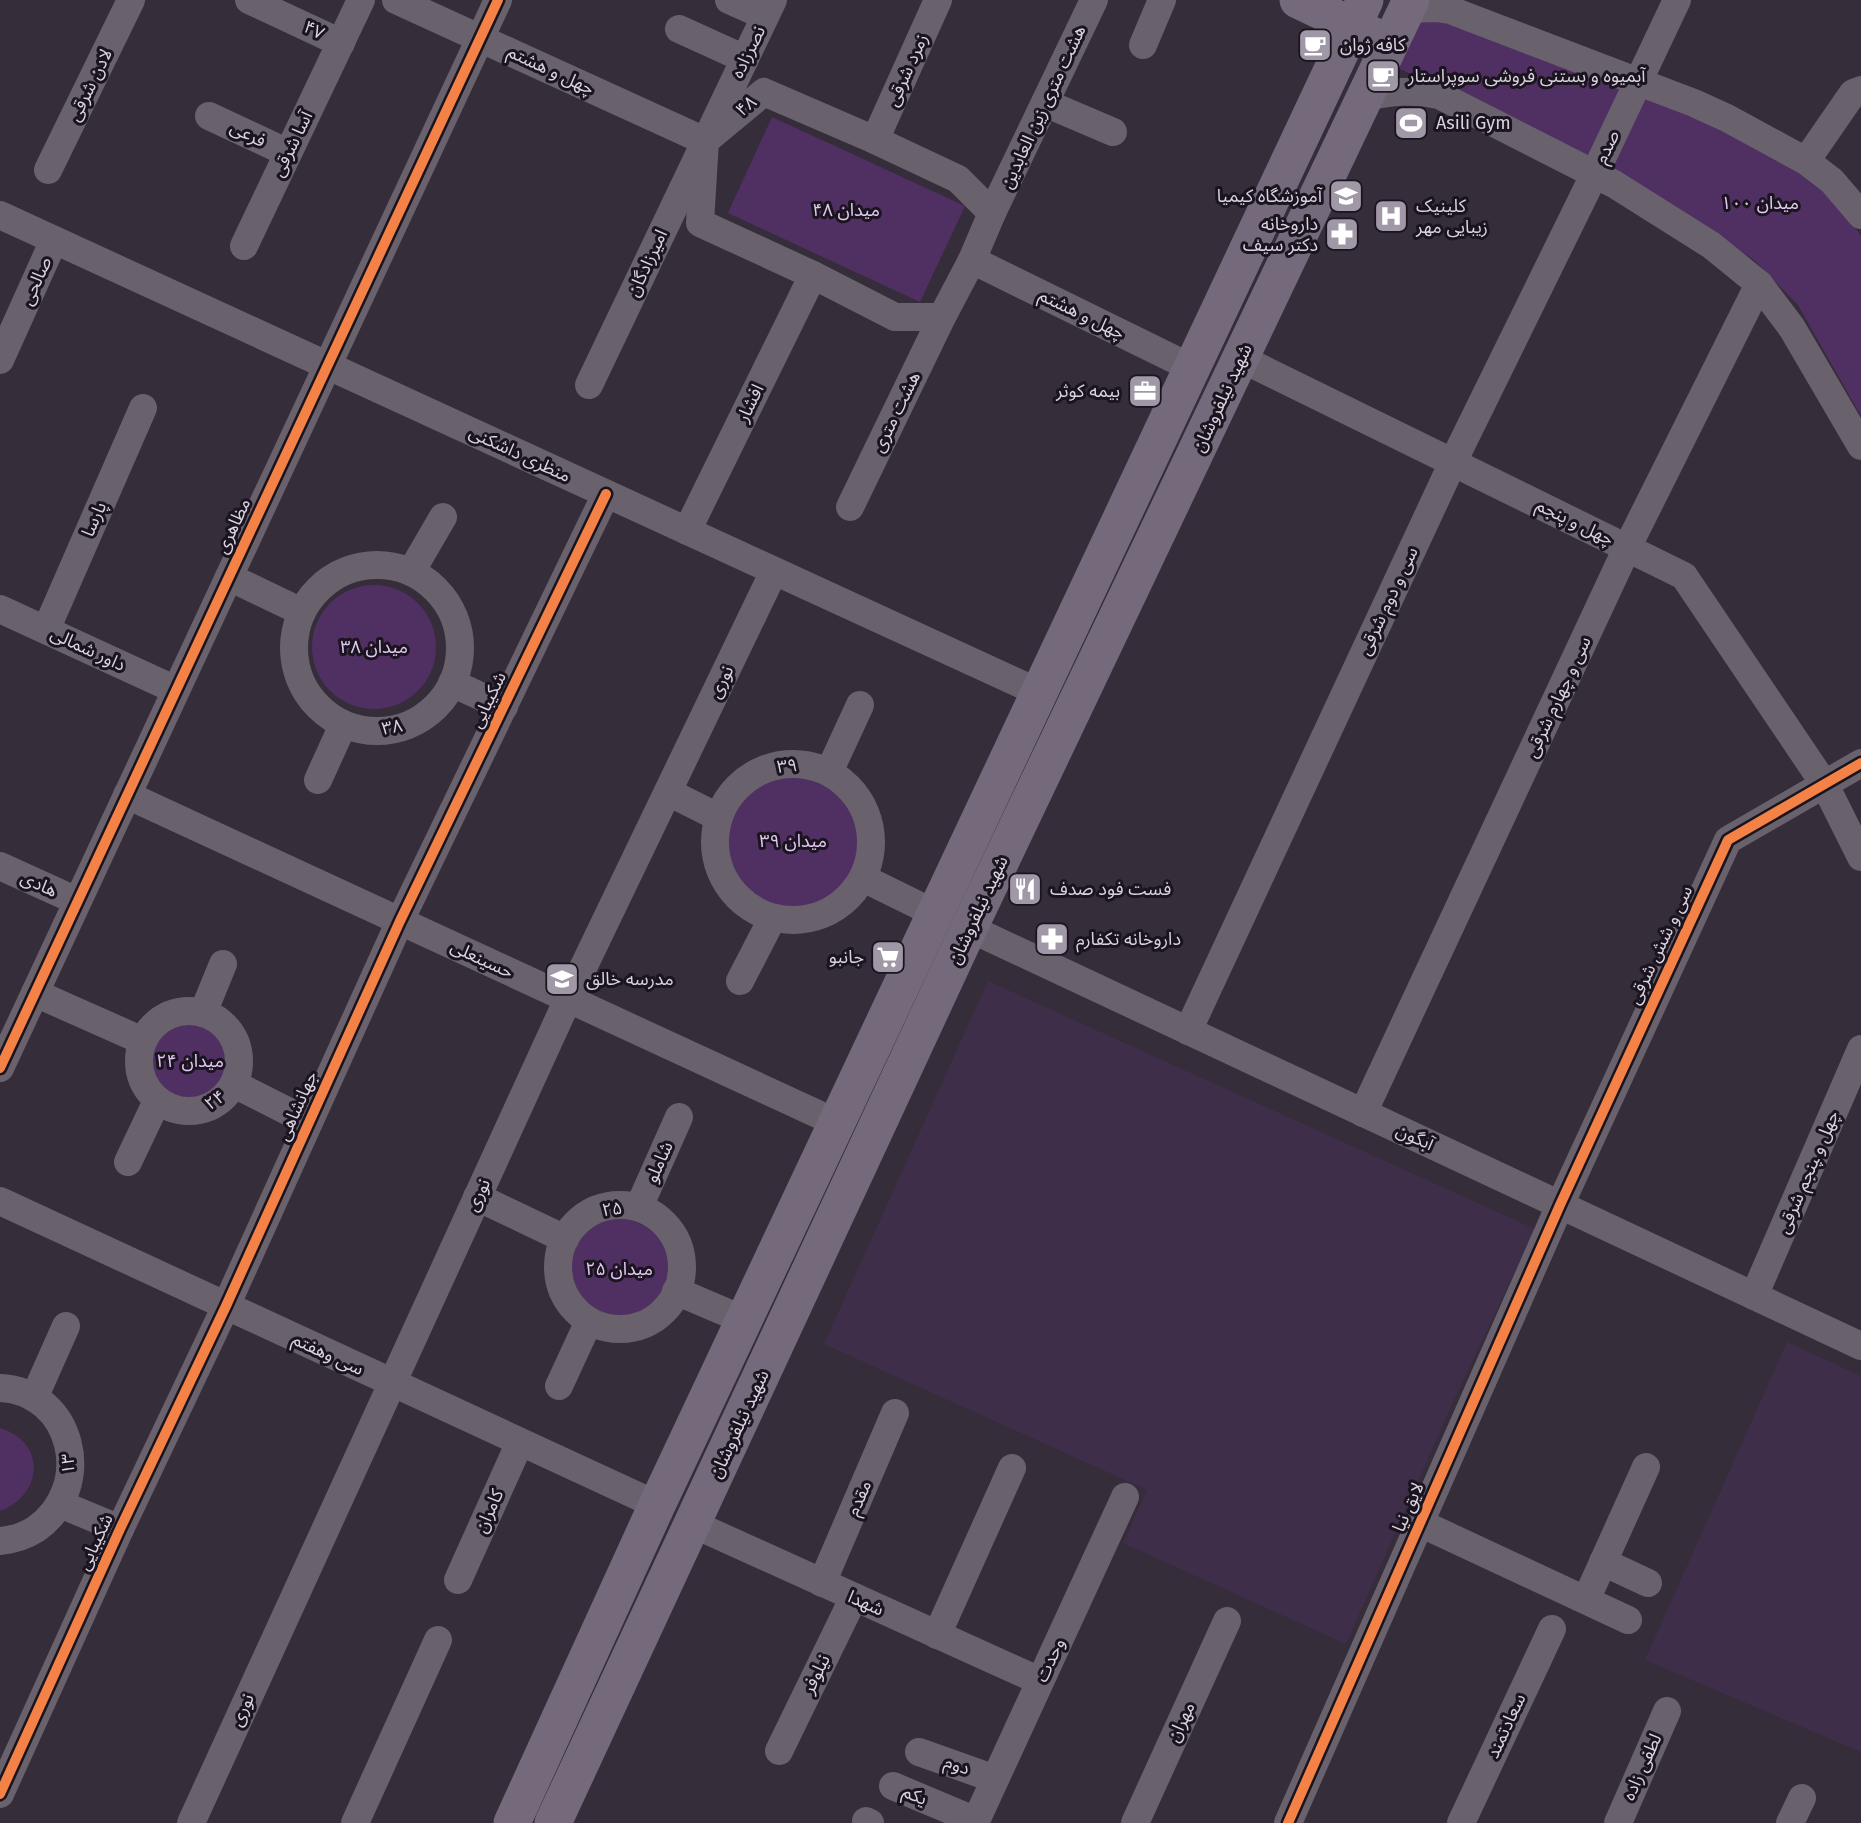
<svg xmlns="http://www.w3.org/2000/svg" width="1861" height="1823" viewBox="0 0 1861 1823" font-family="'Fira Sans','Noto Sans Arabic',sans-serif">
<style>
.built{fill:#3f2e4a}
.green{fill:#503063}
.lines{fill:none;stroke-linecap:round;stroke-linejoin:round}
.minor{stroke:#69626d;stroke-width:28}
.major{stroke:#746a7b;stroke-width:37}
.cycleway-casing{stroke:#1a141e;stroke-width:15}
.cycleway{stroke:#f48246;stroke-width:10}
.labels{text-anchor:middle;stroke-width:6;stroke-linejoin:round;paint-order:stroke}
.street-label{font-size:18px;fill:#dbd2e1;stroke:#1a141e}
.poi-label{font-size:18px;fill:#dbd2e1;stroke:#1a141e;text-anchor:start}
.park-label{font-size:18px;fill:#e2c8f2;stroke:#1a141e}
</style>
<rect width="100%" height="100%" fill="#352d3a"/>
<!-- built -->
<g class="built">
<path d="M 988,981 L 1535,1229 L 1454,1400 L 1346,1644 L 1123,1543 L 1147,1490 L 824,1344 Z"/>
<path d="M 1787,1342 L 1861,1376 L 1861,1752 L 1645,1660 Z"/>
</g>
<!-- green -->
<g class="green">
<path d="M 1427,11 L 1752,141 L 1813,180 L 1845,213 L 1861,236 L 1861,416 L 1798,305 L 1754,260 L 1697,221 L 1580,153 L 1394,66 Z"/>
<path d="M 772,117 L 965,206 L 920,302 L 728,213 Z"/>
<circle cx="374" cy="647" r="62"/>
<path d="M 760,771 L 829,772 L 863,806 L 863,878 L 799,921 L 732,892 L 714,848 L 730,797 Z"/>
<circle cx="190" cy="1061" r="47"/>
<circle cx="619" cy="1269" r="50"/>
<path d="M 0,1428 C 46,1442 44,1494 0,1511 Z"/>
</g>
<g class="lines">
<!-- minor -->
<g class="minor">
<path d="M 249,0 L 341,43"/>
<path d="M 396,0 L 705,141"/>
<path d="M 729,0 L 765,16"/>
<path d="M 1407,9 L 1436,8 L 1450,10 L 1694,103 L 1727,118 L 1806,161 L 1832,181 L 1861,215"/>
<path d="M 679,29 L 745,59"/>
<path d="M 1143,45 L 1162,0"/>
<path d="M 1365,97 C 1391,92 1413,89 1439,95 L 1614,184 L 1711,245 L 1759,284 L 1792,328 L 1861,446"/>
<path d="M 1045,103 L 1113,132"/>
<path d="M 209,116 L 288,153"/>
<path d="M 875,140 L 938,0"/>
<path d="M 1806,161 L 1853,93 L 1861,90"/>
<path d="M 48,170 L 131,0"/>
<path d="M 992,213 L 1094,0"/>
<path d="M 0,215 L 1040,693"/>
<path d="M 244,246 L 361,0"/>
<path d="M 972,260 L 1192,368"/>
<path d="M 1240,358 L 1684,576 L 1825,785 L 1861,857"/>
<path d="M 0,360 L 54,240"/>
<path d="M 589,385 L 773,0"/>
<path d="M 850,507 L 942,317 L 972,260 L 992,213 L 958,179 L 875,140 L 764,92 L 705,141 L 700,223 L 813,275 L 895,317 L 942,317"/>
<path d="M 687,531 L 813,275"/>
<circle cx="377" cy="648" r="83"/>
<path d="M 411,572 L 443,517"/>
<path d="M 229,577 L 302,612"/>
<path d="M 0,609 L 176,690"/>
<path d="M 46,630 L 143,408"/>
<path d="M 452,683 L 504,707"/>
<circle cx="793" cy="842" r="78"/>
<path d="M 829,772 L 860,705"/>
<path d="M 318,780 L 343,725"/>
<path d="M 668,792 L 716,816"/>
<path d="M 127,795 L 837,1123"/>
<path d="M 0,866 L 77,901"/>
<path d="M 863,878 L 936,914"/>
<path d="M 969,928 L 1861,1346"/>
<path d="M 740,981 L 772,919"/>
<path d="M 35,993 L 143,1041"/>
<circle cx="189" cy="1061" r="50"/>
<path d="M 203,1013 L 223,964"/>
<path d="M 1188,1031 L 1453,462 L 1595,173 L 1677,0"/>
<path d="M 0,1068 L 498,0"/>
<path d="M 234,1084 L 309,1122"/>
<path d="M 1363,1113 L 1627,548 L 1759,284"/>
<path d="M 128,1162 L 157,1101"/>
<path d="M 477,1197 L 565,1239"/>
<path d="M 0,1201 L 657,1505"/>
<circle cx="620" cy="1267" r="62"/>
<path d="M 639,1207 L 679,1117"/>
<path d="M 676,1291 L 744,1320"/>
<path d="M 1754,1296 L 1861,1049"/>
<path d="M 559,1386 L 589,1321"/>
<path d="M 0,1388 C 73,1391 96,1487 36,1529 C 25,1536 13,1540 0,1541"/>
<path d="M 34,1398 L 66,1326"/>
<path d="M 60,1504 L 120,1529"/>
<path d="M 1420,1523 L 1628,1620"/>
<path d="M 693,1524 L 1040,1681"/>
<path d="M 1603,1562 L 1648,1583"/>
<path d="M 458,1580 L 520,1442"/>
<path d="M 822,1583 L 895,1413"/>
<path d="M 1586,1600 L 1646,1467"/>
<path d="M 937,1635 L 1012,1468"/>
<path d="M 779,1751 L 854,1597"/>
<path d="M 919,1752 L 995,1779"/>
<path d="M 893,1786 L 976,1821"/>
<path d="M 0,1794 L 120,1529 L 226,1306 L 400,921 L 606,494"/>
<path d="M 866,1821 L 870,1823"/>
<path d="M 191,1823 L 568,999 L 774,571"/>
<path d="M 355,1823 L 438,1640"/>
<path d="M 975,1823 L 1125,1497"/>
<path d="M 1135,1823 L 1227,1621"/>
<path d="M 1288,1823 L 1560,1205 L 1728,840 L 1861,763"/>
<path d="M 1461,1823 L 1552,1629"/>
<path d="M 1618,1823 L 1667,1711"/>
<path d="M 1790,1823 L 1802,1798"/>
</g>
<!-- major -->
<g class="major">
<path d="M 1298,0 L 1376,37"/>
<path d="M 512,1823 L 657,1505 L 1365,0"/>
<path d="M 553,1823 L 969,928 L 1411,0"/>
</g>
<!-- cycleway casing -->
<g class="cycleway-casing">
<g id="cycleway">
<path d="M 0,1068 L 498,0"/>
<path d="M 0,1794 L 120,1529 L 226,1306 L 400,921 L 606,494"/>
<path d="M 1288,1823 L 1560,1205 L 1728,840 L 1861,763"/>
</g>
</g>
<!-- cycleway -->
<use href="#cycleway" class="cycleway"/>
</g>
<!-- icons -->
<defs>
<g id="cafe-square" transform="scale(1.75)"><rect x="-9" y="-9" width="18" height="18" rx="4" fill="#a198a7" stroke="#1a141e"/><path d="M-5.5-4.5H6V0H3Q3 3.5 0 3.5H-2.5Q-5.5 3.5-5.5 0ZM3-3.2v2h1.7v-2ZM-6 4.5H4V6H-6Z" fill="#fff"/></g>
<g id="stadium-square" transform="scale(1.75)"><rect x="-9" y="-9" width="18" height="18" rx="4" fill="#a198a7" stroke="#1a141e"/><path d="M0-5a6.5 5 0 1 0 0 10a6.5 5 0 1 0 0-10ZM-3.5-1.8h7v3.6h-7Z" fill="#fff"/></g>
<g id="school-square" transform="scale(1.75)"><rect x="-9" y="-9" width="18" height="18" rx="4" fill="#a198a7" stroke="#1a141e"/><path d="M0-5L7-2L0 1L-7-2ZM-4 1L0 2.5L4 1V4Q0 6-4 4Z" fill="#fff"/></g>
<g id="hospital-square" transform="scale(1.75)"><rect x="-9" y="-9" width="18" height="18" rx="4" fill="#a198a7" stroke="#1a141e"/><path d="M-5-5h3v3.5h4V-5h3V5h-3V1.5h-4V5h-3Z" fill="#fff"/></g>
<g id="pharmacy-square" transform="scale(1.75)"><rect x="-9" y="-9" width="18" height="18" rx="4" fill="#a198a7" stroke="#1a141e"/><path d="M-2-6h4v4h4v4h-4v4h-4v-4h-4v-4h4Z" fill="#fff"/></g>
<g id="office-square" transform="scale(1.75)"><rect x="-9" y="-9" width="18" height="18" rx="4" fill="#a198a7" stroke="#1a141e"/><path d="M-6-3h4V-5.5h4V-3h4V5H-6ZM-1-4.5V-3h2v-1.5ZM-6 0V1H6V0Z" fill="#fff"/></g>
<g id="restaurant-square" transform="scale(1.75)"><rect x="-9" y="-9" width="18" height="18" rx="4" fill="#a198a7" stroke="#1a141e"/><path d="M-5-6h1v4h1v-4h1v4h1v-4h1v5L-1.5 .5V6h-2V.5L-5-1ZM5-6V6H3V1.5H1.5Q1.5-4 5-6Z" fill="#fff"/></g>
<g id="supermarket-square" transform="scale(1.75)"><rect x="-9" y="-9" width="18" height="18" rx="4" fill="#a198a7" stroke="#1a141e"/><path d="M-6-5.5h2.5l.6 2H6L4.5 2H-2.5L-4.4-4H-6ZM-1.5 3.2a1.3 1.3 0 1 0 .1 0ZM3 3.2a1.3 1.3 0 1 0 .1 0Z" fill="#fff"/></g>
</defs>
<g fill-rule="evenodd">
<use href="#cafe-square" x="1315" y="45"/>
<use href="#cafe-square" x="1383" y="76"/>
<use href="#stadium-square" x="1411" y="123"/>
<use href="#school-square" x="1346" y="196"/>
<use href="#hospital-square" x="1391" y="216"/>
<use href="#pharmacy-square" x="1342" y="234"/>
<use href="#office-square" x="1145" y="391"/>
<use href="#restaurant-square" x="1025" y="889"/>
<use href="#pharmacy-square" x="1052" y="939"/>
<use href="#supermarket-square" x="888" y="957"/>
<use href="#school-square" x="562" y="979"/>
</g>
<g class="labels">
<!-- street labels -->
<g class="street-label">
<text transform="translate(314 30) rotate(25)" y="6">۴۷</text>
<text transform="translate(748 52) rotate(-64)" y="6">نصرزاده</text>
<text transform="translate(551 70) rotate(25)" y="6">چهل و هشتم</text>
<text transform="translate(907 70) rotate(-66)" y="6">زمرد شرقی</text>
<text transform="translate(90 85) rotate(-64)" y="6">لادن شرقی</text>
<text transform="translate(746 106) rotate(-40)" y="6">۴۸</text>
<text transform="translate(1043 107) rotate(-65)" y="6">هشت متری زین العابدین</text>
<text transform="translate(248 134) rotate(26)" y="6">فرعی</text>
<text transform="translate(292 144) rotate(-64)" y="6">آسا شرقی</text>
<text transform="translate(1607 147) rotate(-65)" y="6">صدم</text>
<text transform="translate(647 263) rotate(-65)" y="6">امیرزادگان</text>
<text transform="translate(36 281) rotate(-66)" y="6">صالحی</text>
<text transform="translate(1082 314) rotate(26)" y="6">چهل و هشتم</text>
<text transform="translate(1222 398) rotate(-65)" y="6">شهید نیلفروشان</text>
<text transform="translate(750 403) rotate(-64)" y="6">افشار</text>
<text transform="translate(896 412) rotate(-64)" y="6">هشت متری</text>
<text transform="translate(520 454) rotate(25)" y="6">منظری داشکنی</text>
<text transform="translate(94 519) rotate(-66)" y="6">پارسا</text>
<text transform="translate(1575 522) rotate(26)" y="6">چهل و پنجم</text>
<text transform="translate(233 526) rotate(-65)" y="6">مظاهری</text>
<text transform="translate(1388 601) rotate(-65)" y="6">سی و دوم شرقی</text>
<text transform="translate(88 649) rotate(25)" y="6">داور شمالی</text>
<text transform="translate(721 682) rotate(-64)" y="6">نوری</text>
<text transform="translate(1558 697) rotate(-65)" y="6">سی و چهارم شرقی</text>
<text transform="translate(488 700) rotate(-64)" y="6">شکیبایی</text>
<text transform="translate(392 727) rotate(-11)" y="6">۳۸</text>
<text transform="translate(787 766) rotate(-6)" y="6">۳۹</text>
<text transform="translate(39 884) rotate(24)" y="6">هادی</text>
<text transform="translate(978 910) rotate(-65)" y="6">شهید نیلفروشان</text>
<text transform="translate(1660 945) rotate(-65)" y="6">سی و شش شرقی</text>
<text transform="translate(482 959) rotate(25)" y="6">حسینعلی</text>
<text transform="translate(215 1100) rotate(-34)" y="6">۲۴</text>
<text transform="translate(297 1106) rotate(-66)" y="6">جهانشاهی</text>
<text transform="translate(1415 1137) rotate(25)" y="6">آبگون</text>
<text transform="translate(659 1162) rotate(-66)" y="6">شاملو</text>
<text transform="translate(1808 1172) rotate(-67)" y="6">چهل و ‍پنجم شرقی</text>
<text transform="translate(478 1195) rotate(-65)" y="6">نوری</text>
<text transform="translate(612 1209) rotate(-8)" y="6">۲۵</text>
<text transform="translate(328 1354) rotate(25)" y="6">سی وهفتم</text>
<text transform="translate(739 1424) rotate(-65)" y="6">شهید نیلفروشان</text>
<text transform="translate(68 1464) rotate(-91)" y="6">۱۳</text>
<text transform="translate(859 1498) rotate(-67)" y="6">مقدم</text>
<text transform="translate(1408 1507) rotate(-66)" y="6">لایق نیا</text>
<text transform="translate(489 1511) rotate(-66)" y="6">کامران</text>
<text transform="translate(95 1542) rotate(-65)" y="6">شکیبایی</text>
<text transform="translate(866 1603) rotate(24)" y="6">شهدا</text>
<text transform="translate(1050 1660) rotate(-65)" y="6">وحدت</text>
<text transform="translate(816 1674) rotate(-64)" y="6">نیلوفر</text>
<text transform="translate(242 1710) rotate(-66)" y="6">نوری</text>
<text transform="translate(1181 1722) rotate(-65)" y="6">مهران</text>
<text transform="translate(1506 1726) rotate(-65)" y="6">سعادتمند</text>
<text transform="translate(957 1765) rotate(19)" y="6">دوم</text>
<text transform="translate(1642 1767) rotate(-66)" y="6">لطفی زاده</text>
<text transform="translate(915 1795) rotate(23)" y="6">یکم</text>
</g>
<!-- poi labels -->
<g class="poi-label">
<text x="1340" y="51">کافه ژوان</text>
<text x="1408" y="82">آبمیوه و بستنی فروشی سوپراستار</text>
<text x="1436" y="129">Asili Gym</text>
<text x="1322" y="202" text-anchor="end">آموزشگاه کیمیا</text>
<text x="1416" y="212">کلینیک<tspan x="1416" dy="21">زیبایی مهر</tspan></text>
<text x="1318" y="230" text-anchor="end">داروخانه<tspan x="1318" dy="21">دکتر سیف</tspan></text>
<text x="1120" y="397" text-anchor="end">بیمه کوثر</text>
<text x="1050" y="895">فست فود صدف</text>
<text x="1076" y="945">داروخانه تکفارم</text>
<text x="864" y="963" text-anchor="end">جانبو</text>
<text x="586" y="985">مدرسه خالق</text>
</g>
<!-- park labels -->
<g class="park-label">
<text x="1760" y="209">میدان ۱۰۰</text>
<text x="846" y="216">میدان ۴۸</text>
<text x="374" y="653">میدان ۳۸</text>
<text x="793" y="847">میدان ۳۹</text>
<text x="190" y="1067">میدان ۲۴</text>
<text x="619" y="1275">میدان ۲۵</text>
</g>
</g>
</svg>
